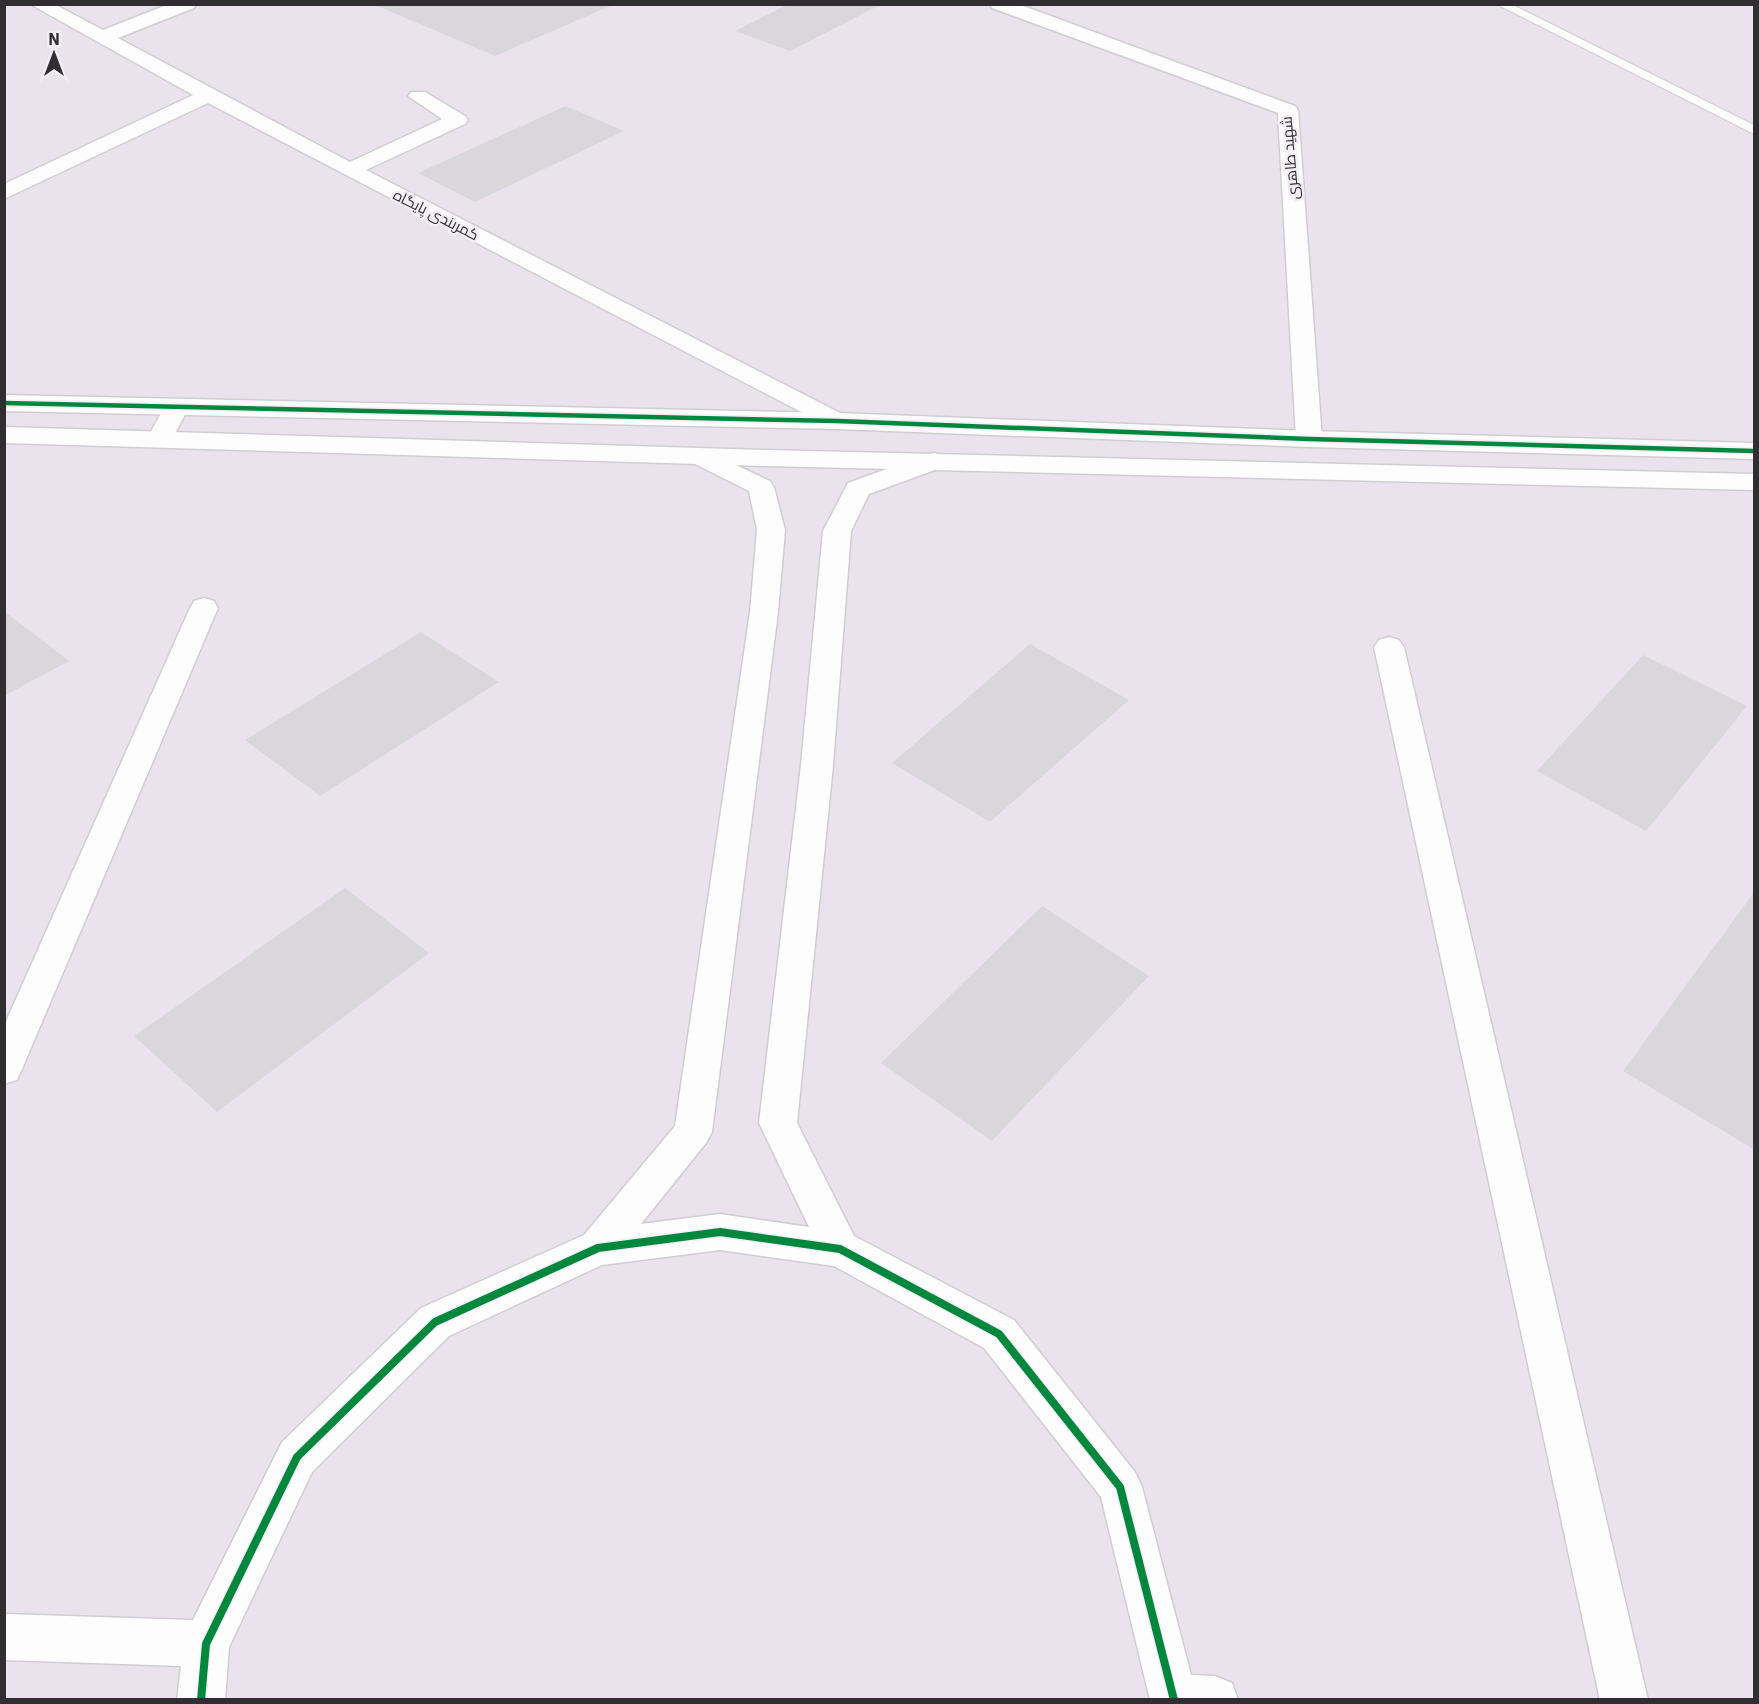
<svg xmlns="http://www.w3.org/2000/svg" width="1759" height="1704" viewBox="0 0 1759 1704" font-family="'IBM Plex Sans',Cairo,sans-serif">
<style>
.built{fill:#eae3ee}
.building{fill:#d9d7db}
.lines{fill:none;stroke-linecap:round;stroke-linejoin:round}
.lane-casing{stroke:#d0cdd1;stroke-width:2}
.street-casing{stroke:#d0cdd1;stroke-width:3}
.secondary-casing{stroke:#d0cdd1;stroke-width:3}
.lane{fill:#fdfdfe;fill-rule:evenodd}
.street{fill:#fdfdfe;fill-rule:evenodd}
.secondary{fill:#fdfdfe;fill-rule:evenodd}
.cycleway-far1-casing{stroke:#f4eef7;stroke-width:8}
.cycleway-casing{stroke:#f4eef7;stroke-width:11}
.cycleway-far1{stroke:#00873e;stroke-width:4.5}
.cycleway{stroke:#00873e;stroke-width:8}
.labels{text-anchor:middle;stroke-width:5;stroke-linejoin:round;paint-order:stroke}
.far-street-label{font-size:15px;fill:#302e31;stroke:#f4eef7}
</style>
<rect width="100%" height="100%" fill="#f3f0f5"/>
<!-- built -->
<rect class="built" x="5" y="5" width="1749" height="1694"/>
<!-- building -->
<g class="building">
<path d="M 373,4 L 615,4 L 495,56 Z"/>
<path d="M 789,4 L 882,4 L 790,51 L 735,31 Z"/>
<path d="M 566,106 L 624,131 L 475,202 L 418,173 Z"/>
<path d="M 4,611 L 69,661 L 4,696 Z"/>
<path d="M 421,632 L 499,682 L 320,796 L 245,740 Z"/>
<path d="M 1030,644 L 1129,700 L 990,822 L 892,763 Z"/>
<path d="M 1643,655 L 1747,706 L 1646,831 L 1537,771 Z"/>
<path d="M 345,888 L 429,953 L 217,1112 L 134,1036 Z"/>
<path d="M 1755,891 L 1755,1150 L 1623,1071 Z"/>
<path d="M 1042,906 L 1149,976 L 992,1141 L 881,1063 Z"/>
</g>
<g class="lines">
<!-- lane casing -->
<g class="lane-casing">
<path id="lane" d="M 1496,4 L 1511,4 L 1754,125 L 1754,134 Z"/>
</g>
<!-- street casing -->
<g class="street-casing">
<g id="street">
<path d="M 30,4 L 54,4 L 103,30 L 169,4 L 196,4 L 194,8 L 118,38 L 350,162 L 442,119 L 408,96 L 411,92 L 425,92 L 465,116 L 468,120 L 465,124 L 366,170 L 846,416 L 850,421 L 846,426 L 837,429 L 828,426 L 208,103 L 4,199 L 4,184 L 193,95 Z"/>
<path d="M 990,4 L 1018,4 L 1295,106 L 1298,110 L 1322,439 L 1318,445 L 1309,447 L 1300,445 L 1296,439 L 1278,113 L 992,8 Z"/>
<path d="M 176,399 L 185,402 L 189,407 L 169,445 L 160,447 L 151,445 L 147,439 L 167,402 Z"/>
<path d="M 700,448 L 770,481 L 774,487 L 785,530 L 778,612 L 712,1132 L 706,1143 L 641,1224 L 720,1214 L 809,1227 L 759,1123 L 801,765 L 823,531 L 848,483 L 925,455 L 934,453 L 943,455 L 947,461 L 943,467 L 869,494 L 851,531 L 833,765 L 797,1123 L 854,1236 L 1014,1320 L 1135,1472 L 1142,1487 L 1191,1675 L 1215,1676 L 1232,1683 L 1238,1700 L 1150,1700 L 1101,1497 L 984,1348 L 834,1266 L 720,1250 L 602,1265 L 449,1336 L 312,1472 L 229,1647 L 225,1700 L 177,1700 L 181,1666 L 4,1660 L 4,1614 L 193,1620 L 282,1442 L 421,1308 L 584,1235 L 675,1126 L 750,612 L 757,530 L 749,491 L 691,462 L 687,456 L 691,450 Z"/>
<path d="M 204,598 L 214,601 L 218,608 L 22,1069 L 17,1080 L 4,1084 L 4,1026 L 190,608 L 194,601 Z"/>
<path d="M 1389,637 L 1399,640 L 1404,647 L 1648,1700 L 1600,1700 L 1374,647 L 1379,640 Z"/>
</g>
</g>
<!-- secondary casing -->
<g class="secondary-casing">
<g id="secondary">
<path d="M 4,395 L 837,413 L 1309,431 L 1754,443 L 1754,459 L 1309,447 L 837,429 L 4,411 Z"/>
<path d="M 4,427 L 766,450 L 1754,474 L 1754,490 L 766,466 L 4,443 Z"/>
</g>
</g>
<!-- lane -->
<use href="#lane" class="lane"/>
<!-- street -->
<use href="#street" class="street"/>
<!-- secondary -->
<use href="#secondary" class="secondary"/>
<!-- cycleway-far1 casing -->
<g class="cycleway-far1-casing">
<path id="cycleway-far1" d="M 4,403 L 837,421 L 1309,439 L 1754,451"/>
</g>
<!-- cycleway casing -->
<g class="cycleway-casing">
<path id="cycleway" d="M 201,1700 L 206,1644 L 297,1457 L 435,1322 L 598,1248 L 720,1232 L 840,1249 L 999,1334 L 1120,1487 L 1174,1700"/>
</g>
<!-- cycleway-far1 -->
<use href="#cycleway-far1" class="cycleway-far1"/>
<!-- cycleway -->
<use href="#cycleway" class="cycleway"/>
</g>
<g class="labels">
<!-- far-street labels -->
<g class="far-street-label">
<text transform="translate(1290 158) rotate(-95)" y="5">شهید طاهری</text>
<text transform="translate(436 215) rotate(27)" y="5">کمربندی پایگاه</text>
</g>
</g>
<!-- border -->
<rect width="1759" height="1704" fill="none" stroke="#302e31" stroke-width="12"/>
<!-- north arrow -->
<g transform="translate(54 54)" stroke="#f4eef7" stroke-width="4.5" paint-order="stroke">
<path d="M0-4.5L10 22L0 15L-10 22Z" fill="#302e31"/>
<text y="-9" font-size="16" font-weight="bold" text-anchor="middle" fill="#302e31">N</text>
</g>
</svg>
